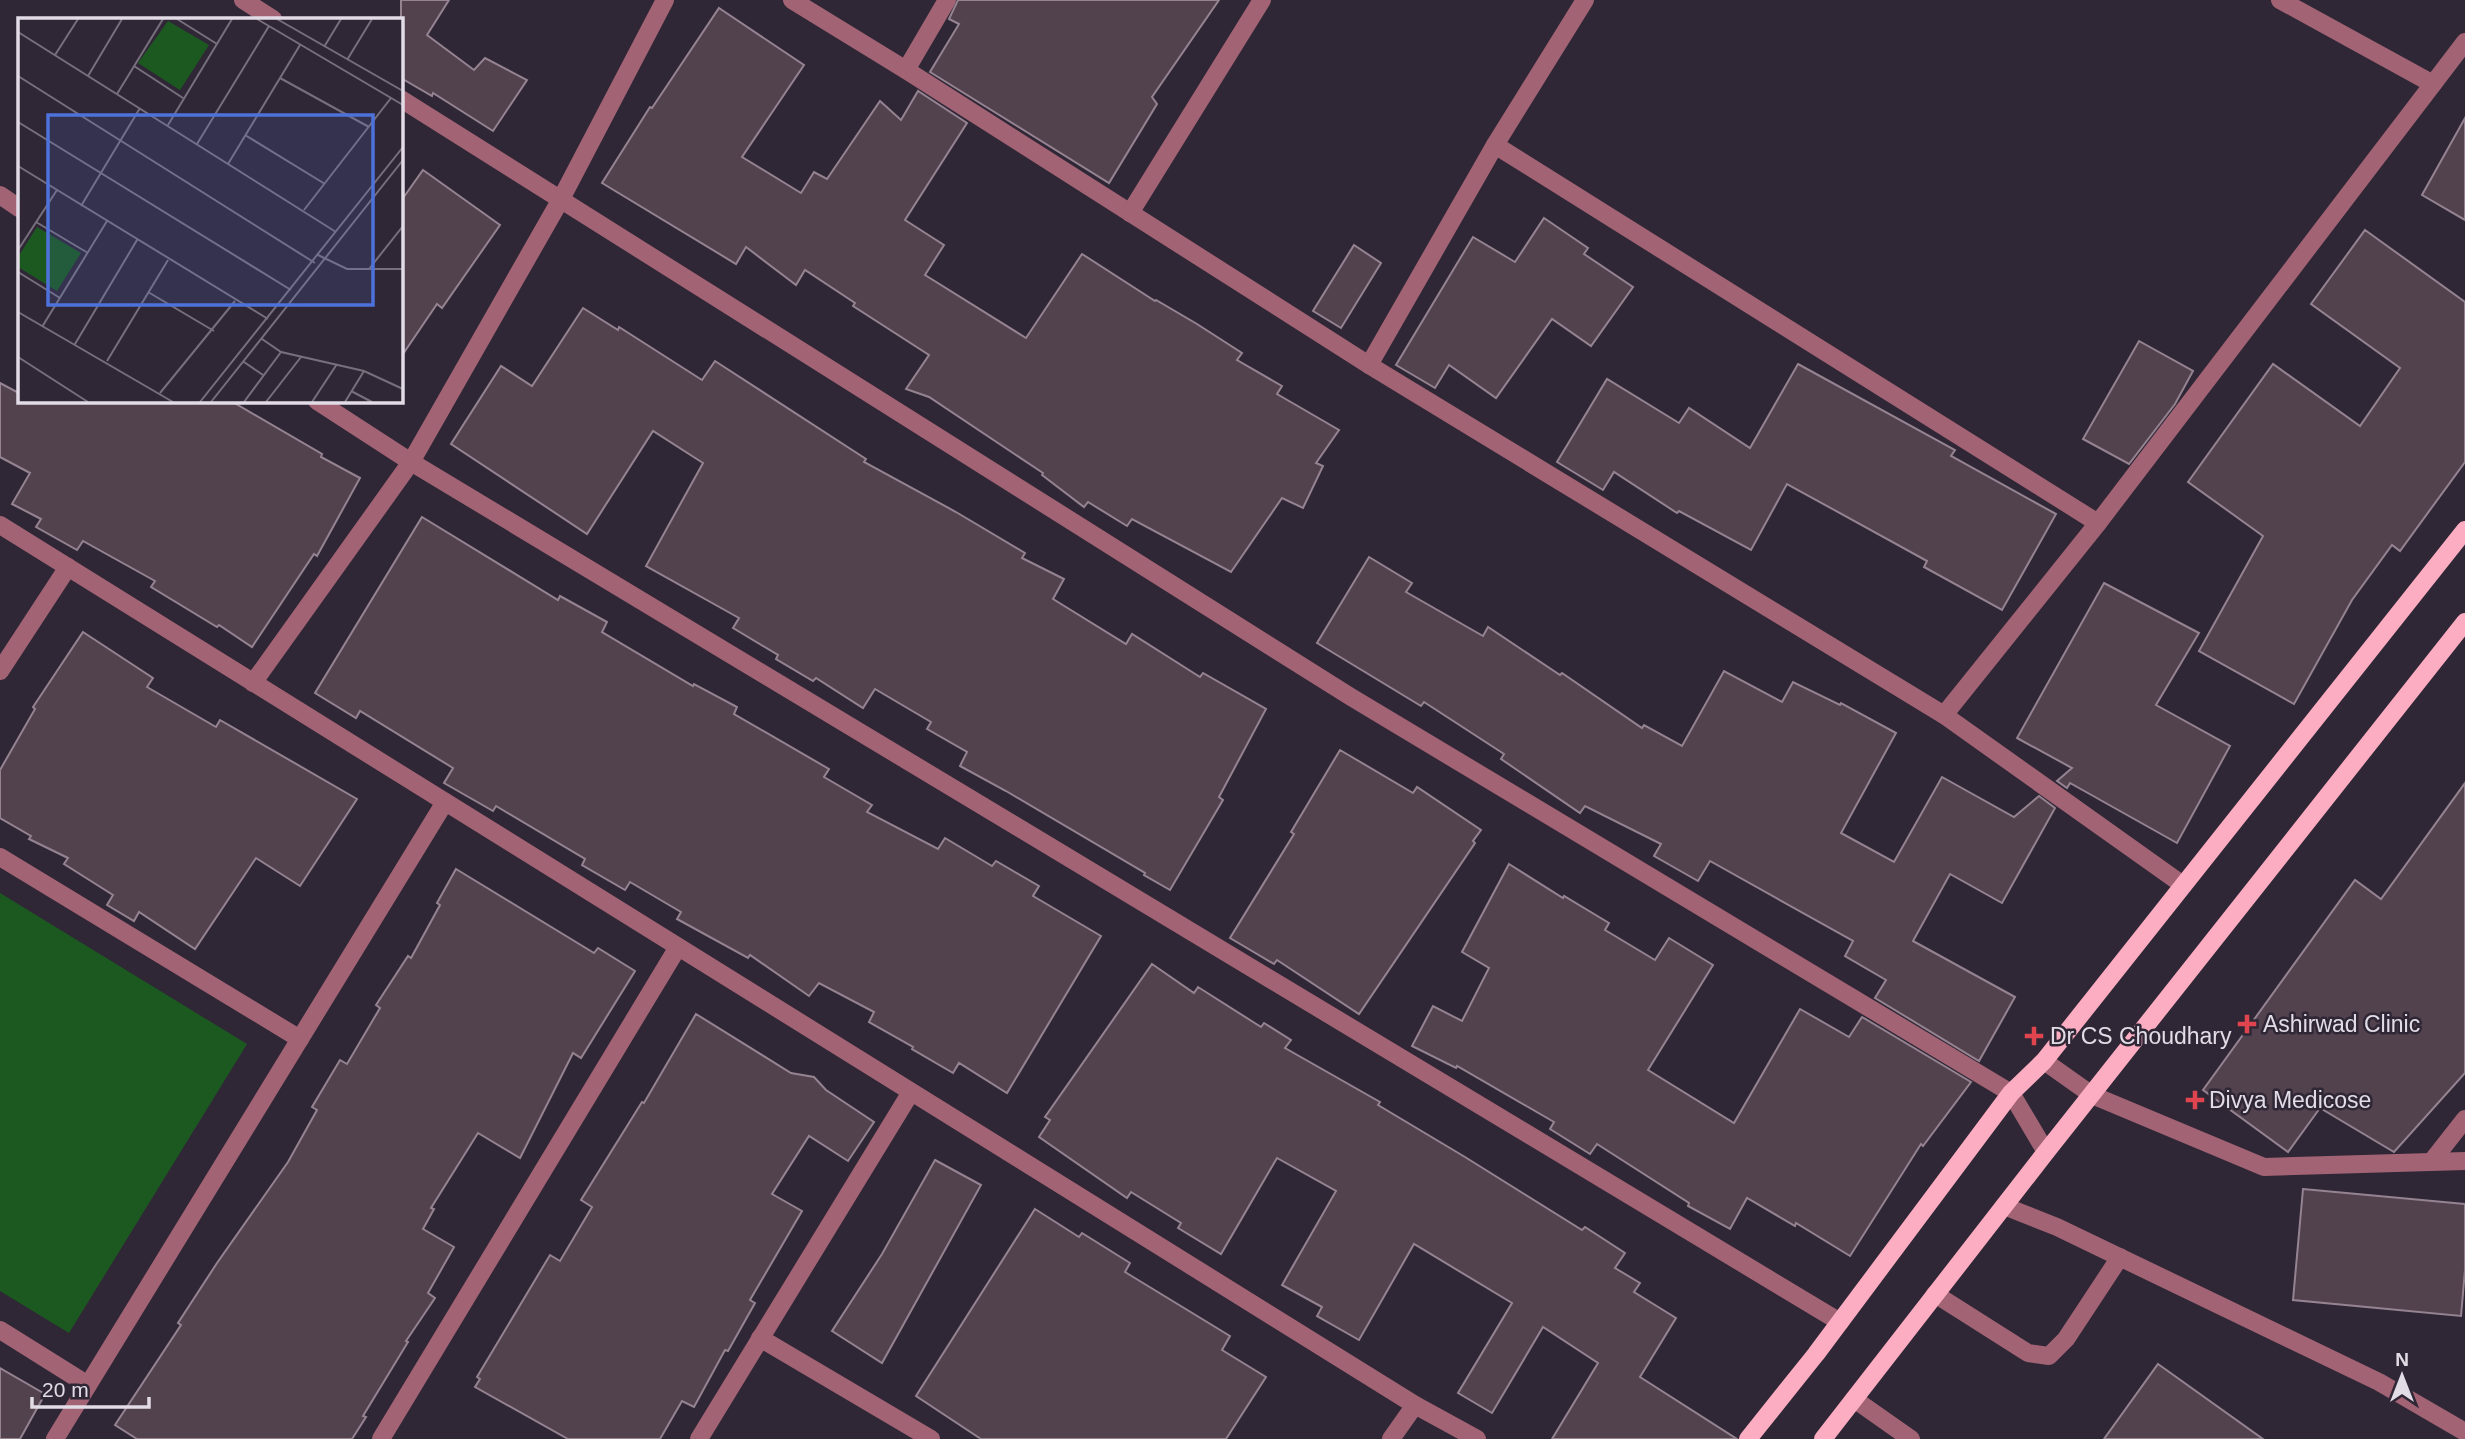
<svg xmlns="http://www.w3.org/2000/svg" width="2465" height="1439" viewBox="0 0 2465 1439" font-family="Arial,sans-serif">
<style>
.green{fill:#1c5921}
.building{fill:#52424e;stroke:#958391;stroke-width:2}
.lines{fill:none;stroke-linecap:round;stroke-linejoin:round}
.minor{stroke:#a26374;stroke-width:18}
.major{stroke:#fdadc1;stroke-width:18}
.health-dot{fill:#e0444e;stroke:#2f2736;stroke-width:2.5}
.labels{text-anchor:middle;stroke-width:5;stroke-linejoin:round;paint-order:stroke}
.poi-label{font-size:23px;fill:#e2dce6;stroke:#2f2736;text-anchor:start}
.inset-road{fill:none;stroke:#776f7c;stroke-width:2}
.view{fill:#4e72dc;fill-opacity:0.15;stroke:#4e72dc;stroke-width:3.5}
.inset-edge{fill:none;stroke:#e2dce6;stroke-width:3.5}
</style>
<rect width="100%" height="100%" fill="#2f2736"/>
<!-- green -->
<path class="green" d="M 0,893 L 247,1044 L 69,1333 L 0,1291 Z"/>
<!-- building -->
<g class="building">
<path d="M 401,0 L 449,0 L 427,35 L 474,70 L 485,58 L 527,80 L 493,131 L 433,93 L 432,96 L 401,78 Z"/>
<path d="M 958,0 L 1219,0 L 1152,97 L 1157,104 L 1109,183 L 930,72 L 959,24 L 949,19 Z"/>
<path d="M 719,8 L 804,65 L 742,157 L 801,193 L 814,172 L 827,179 L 880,101 L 901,120 L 918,91 L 967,123 L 905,220 L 944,245 L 925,275 L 1026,338 L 1082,254 L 1155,301 L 1156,300 L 1197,324 L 1242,353 L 1237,360 L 1282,386 L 1277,394 L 1339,430 L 1316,463 L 1323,466 L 1303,508 L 1282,498 L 1231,572 L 1132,519 L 1127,526 L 1088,502 L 1084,507 L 1042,475 L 1043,473 L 929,397 L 906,389 L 929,355 L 853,306 L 855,303 L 805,270 L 796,285 L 746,247 L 736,264 L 602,183 L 650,107 L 652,108 Z"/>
<path d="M 2465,118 L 2465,220 L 2422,195 Z"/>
<path d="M 423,170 L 500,225 L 442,308 L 437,304 L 401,357 L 401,201 Z"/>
<path d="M 1544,218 L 1588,248 L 1584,254 L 1633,287 L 1591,346 L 1552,319 L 1496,398 L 1449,365 L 1435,388 L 1396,365 L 1473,237 L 1515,262 Z"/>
<path d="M 2365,230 L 2465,302 L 2465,462 L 2400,551 L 2392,545 L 2352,600 L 2294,704 L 2199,651 L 2263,536 L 2188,482 L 2273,364 L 2360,426 L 2400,368 L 2311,304 Z"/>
<path d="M 1354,245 L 1381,263 L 1341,328 L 1313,311 Z"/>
<path d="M 583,308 L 618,330 L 619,327 L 702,380 L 715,361 L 866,459 L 864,462 L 956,512 L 1025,553 L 1022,558 L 1064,579 L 1053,599 L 1126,644 L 1132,634 L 1200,677 L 1203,673 L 1266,709 L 1219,797 L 1223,800 L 1170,890 L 1144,875 L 1145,873 L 1006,791 L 960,766 L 967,752 L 927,729 L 931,722 L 875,689 L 863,708 L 816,678 L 813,681 L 776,659 L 778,655 L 733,628 L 739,618 L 646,566 L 703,463 L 653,431 L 587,534 L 451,444 L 501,366 L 532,386 Z"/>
<path d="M 2139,341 L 2193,371 L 2175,404 L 2129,464 L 2083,439 Z"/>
<path d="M 1798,364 L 1955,450 L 1951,456 L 2056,514 L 2002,610 L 1924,567 L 1927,561 L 1787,484 L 1751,550 L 1679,511 L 1677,513 L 1614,472 L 1603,490 L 1557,462 L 1607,379 L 1679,423 L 1689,408 L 1750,448 Z"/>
<path d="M 0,383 L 19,393 L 19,401 L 231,401 L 322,454 L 321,457 L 360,478 L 317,556 L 314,554 L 252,647 L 219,625 L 217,627 L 151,587 L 155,581 L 83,541 L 77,550 L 36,527 L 41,519 L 12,504 L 30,473 L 0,457 Z"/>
<path d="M 422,517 L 558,600 L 560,596 L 607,622 L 602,632 L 693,686 L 694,684 L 737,707 L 734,714 L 829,769 L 824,777 L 872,805 L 867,812 L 938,849 L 945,838 L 992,866 L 996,861 L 1039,886 L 1033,896 L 1101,936 L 1007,1093 L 959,1063 L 953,1073 L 912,1049 L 913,1047 L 869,1022 L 874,1012 L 819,983 L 809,996 L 750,955 L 748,958 L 677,919 L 681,912 L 630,882 L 625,890 L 582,865 L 585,859 L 496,806 L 493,811 L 444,783 L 453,768 L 360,711 L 356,718 L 315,693 Z"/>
<path d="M 1369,557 L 1412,583 L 1406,592 L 1483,636 L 1488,627 L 1560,675 L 1562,673 L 1642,728 L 1644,725 L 1682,746 L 1724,671 L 1782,702 L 1793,682 L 1840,705 L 1841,703 L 1896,733 L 1841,833 L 1894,862 L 1942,777 L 2014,817 L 2039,796 L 2055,808 L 2002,903 L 1950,874 L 1913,941 L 2015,997 L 1979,1061 L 1875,998 L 1886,980 L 1845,956 L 1853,941 L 1710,861 L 1698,881 L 1654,856 L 1661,844 L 1585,806 L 1580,813 L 1501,759 L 1504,754 L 1424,702 L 1421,706 L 1317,643 Z"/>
<path d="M 2104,583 L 2199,633 L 2156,705 L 2230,746 L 2177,843 L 2070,783 L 2067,788 L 2057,781 L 2072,768 L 2017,738 Z"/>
<path d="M 83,632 L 153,678 L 147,687 L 216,727 L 220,720 L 357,799 L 300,886 L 256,858 L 195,949 L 139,912 L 134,921 L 107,905 L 113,895 L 64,864 L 68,858 L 29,839 L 31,836 L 0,818 L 0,770 L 35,709 L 33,707 Z"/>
<path d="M 1340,750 L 1413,793 L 1417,787 L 1481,830 L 1473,841 L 1475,843 L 1359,1014 L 1277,960 L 1274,964 L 1230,938 L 1294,834 L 1291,832 Z"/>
<path d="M 2465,783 L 2465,1073 L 2394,1152 L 2320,1108 L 2288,1152 L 2203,1090 L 2355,880 L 2381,899 Z"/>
<path d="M 1509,864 L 1563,898 L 1564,896 L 1609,923 L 1605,930 L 1655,960 L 1669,938 L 1713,965 L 1648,1070 L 1734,1123 L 1800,1009 L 1849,1037 L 1862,1017 L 1971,1082 L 1923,1146 L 1921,1144 L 1850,1256 L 1796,1223 L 1795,1226 L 1747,1198 L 1730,1229 L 1688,1206 L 1689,1203 L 1597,1144 L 1590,1154 L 1550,1129 L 1554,1122 L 1457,1066 L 1456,1068 L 1412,1046 L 1433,1006 L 1462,1021 L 1489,968 L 1462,952 Z"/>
<path d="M 456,869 L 594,953 L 598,948 L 635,971 L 581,1058 L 573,1053 L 520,1158 L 478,1133 L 431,1208 L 434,1209 L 423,1229 L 454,1247 L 428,1293 L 435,1298 L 406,1341 L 408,1342 L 363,1416 L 366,1417 L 352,1439 L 137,1439 L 115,1425 L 181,1325 L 178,1323 L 217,1263 L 288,1162 L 317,1110 L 312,1107 L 340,1060 L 347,1064 L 380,1008 L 376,1005 L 408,956 L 411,958 L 440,905 L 437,903 Z"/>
<path d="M 1152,964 L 1194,993 L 1198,987 L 1261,1027 L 1264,1023 L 1291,1040 L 1285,1048 L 1380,1102 L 1378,1105 L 1465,1157 L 1582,1230 L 1585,1227 L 1625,1253 L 1615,1268 L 1640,1283 L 1634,1292 L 1676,1318 L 1640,1377 L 1737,1439 L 1552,1439 L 1598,1363 L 1543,1327 L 1492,1413 L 1458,1393 L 1512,1303 L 1414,1244 L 1359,1340 L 1317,1316 L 1322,1307 L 1282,1285 L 1336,1191 L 1277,1158 L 1221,1254 L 1178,1228 L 1181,1223 L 1131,1192 L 1127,1198 L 1039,1137 L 1050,1120 L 1045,1117 Z"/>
<path d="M 696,1014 L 791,1073 L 814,1077 L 826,1090 L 874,1122 L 848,1161 L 809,1136 L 772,1194 L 802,1211 L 750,1300 L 755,1303 L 728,1351 L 725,1350 L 694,1407 L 682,1401 L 660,1439 L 568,1439 L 475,1387 L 480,1379 L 477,1377 L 550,1255 L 560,1261 L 592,1207 L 581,1200 L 642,1102 L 644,1103 Z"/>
<path d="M 935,1160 L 981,1185 L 882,1363 L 832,1331 L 882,1254 Z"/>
<path d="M 2303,1189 L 2465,1204 L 2465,1270 L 2461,1316 L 2293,1300 Z"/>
<path d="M 1035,1209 L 1079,1237 L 1082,1233 L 1130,1263 L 1125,1272 L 1230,1336 L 1222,1350 L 1266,1377 L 1226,1439 L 981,1439 L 916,1396 Z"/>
<path d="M 2158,1364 L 2263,1439 L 2104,1439 Z"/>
<path d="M 0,1368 L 45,1394 L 20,1439 L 0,1439 Z"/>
</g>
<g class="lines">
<!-- minor -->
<g class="minor">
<path d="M 243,0 L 273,19"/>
<path d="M 792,0 L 906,70 L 1369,365 L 1944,715 L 2183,885"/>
<path d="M 2280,0 L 2433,84"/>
<path d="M 906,70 L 947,0"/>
<path d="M 401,99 L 1351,697 L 2011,1093 L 2046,1152"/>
<path d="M 1495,145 L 2098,523"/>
<path d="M 0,195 L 19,208"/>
<path d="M 1130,213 L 1262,0"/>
<path d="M 1369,365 L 1495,145 L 1585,0"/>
<path d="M 317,401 L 411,462 L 1840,1322"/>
<path d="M 0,525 L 1415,1405 L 1477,1439"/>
<path d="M 0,671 L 68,567"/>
<path d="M 253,683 L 411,462 L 561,199 L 665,0"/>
<path d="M 1944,715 L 2098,523 L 2465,42"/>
<path d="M 0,857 L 300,1039"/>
<path d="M 2044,1061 L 2092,1095 L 2264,1167 L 2465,1161"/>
<path d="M 2432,1161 L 2465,1119"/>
<path d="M 2004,1206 L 2057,1227 L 2379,1382 L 2465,1432"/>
<path d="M 1935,1294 L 2028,1353 L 2049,1356 L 2066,1339 L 2120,1257"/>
<path d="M 0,1330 L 88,1385"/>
<path d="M 760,1338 L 931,1439"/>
<path d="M 1854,1399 L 1911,1439"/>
<path d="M 55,1439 L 445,802"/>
<path d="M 381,1439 L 678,947"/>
<path d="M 699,1439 L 911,1092"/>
<path d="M 1391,1439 L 1415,1405"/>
</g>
<!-- major -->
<g class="major">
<path d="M 1748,1439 L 1816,1354 L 2011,1093 L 2044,1061 L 2465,530"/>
<path d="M 1823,1439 L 2046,1152 L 2465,622"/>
</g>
</g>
<!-- markers -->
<g class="health-dot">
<path d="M2243.5 1013.5h7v7h7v7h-7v7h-7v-7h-7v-7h7z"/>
<path d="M2030.5 1025.5h7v7h7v7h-7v7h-7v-7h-7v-7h7z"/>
<path d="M2191.5 1089.5h7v7h7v7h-7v7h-7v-7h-7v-7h7z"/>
</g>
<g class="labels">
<!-- poi labels -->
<g class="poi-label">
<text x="2263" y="1032">Ashirwad Clinic</text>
<text x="2050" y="1044">Dr CS Choudhary</text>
<text x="2209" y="1108">Divya Medicose</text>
</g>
</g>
<!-- overview -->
<g transform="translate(18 18)">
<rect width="385" height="385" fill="#2f2736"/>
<path d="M 150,3 L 191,27 L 162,72 L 120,45 ZM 19,209 L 63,235 L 39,273 L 0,249 L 0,239 Z" fill="#1c5921"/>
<path class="inset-road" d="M 159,1 L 199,26M 239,1 L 385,87M 259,1 L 385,73M 0,14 L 318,214M 306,29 L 323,1M 37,37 L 60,1M 329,42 L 354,1M 116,48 L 165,80M 0,58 L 297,245M 70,58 L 104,1M 262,60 L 351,109M 99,76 L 145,1M 0,104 L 273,272M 150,107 L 214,1M 227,117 L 307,166M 179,126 L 251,8M 210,146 L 282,27M 0,148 L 250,301M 63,188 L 122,90M 286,192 L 373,80M 18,204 L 70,235M 0,232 L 39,172M 300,237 L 329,251 L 385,251M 351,251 L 385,208M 0,254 L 42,280M 130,274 L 196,313M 0,294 L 155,384M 24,309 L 89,203M 244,321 L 263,334 L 346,353 L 385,371M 57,326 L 119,222M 0,339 L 70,384M 89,343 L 150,242M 226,344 L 245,357M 333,373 L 354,384M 142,375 L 217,283M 182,384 L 385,129M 193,384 L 385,142M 226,384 L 263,334M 248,384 L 283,339M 294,384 L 319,346M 327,384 L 346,353"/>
<path class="view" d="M 30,97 L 355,97 L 355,287 L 30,287 Z"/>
<rect width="385" height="385" class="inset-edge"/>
</g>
<!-- north arrow -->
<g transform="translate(2402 1376)" stroke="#2f2736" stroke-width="5" paint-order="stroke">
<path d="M0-5L12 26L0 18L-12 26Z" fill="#e2dce6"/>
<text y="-10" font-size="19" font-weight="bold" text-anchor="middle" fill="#e2dce6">N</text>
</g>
<!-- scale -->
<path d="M32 1397v10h117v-10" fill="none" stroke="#e2dce6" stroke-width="3.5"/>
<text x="42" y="1397" font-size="21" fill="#e2dce6" stroke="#2f2736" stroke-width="5" paint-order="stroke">20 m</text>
</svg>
